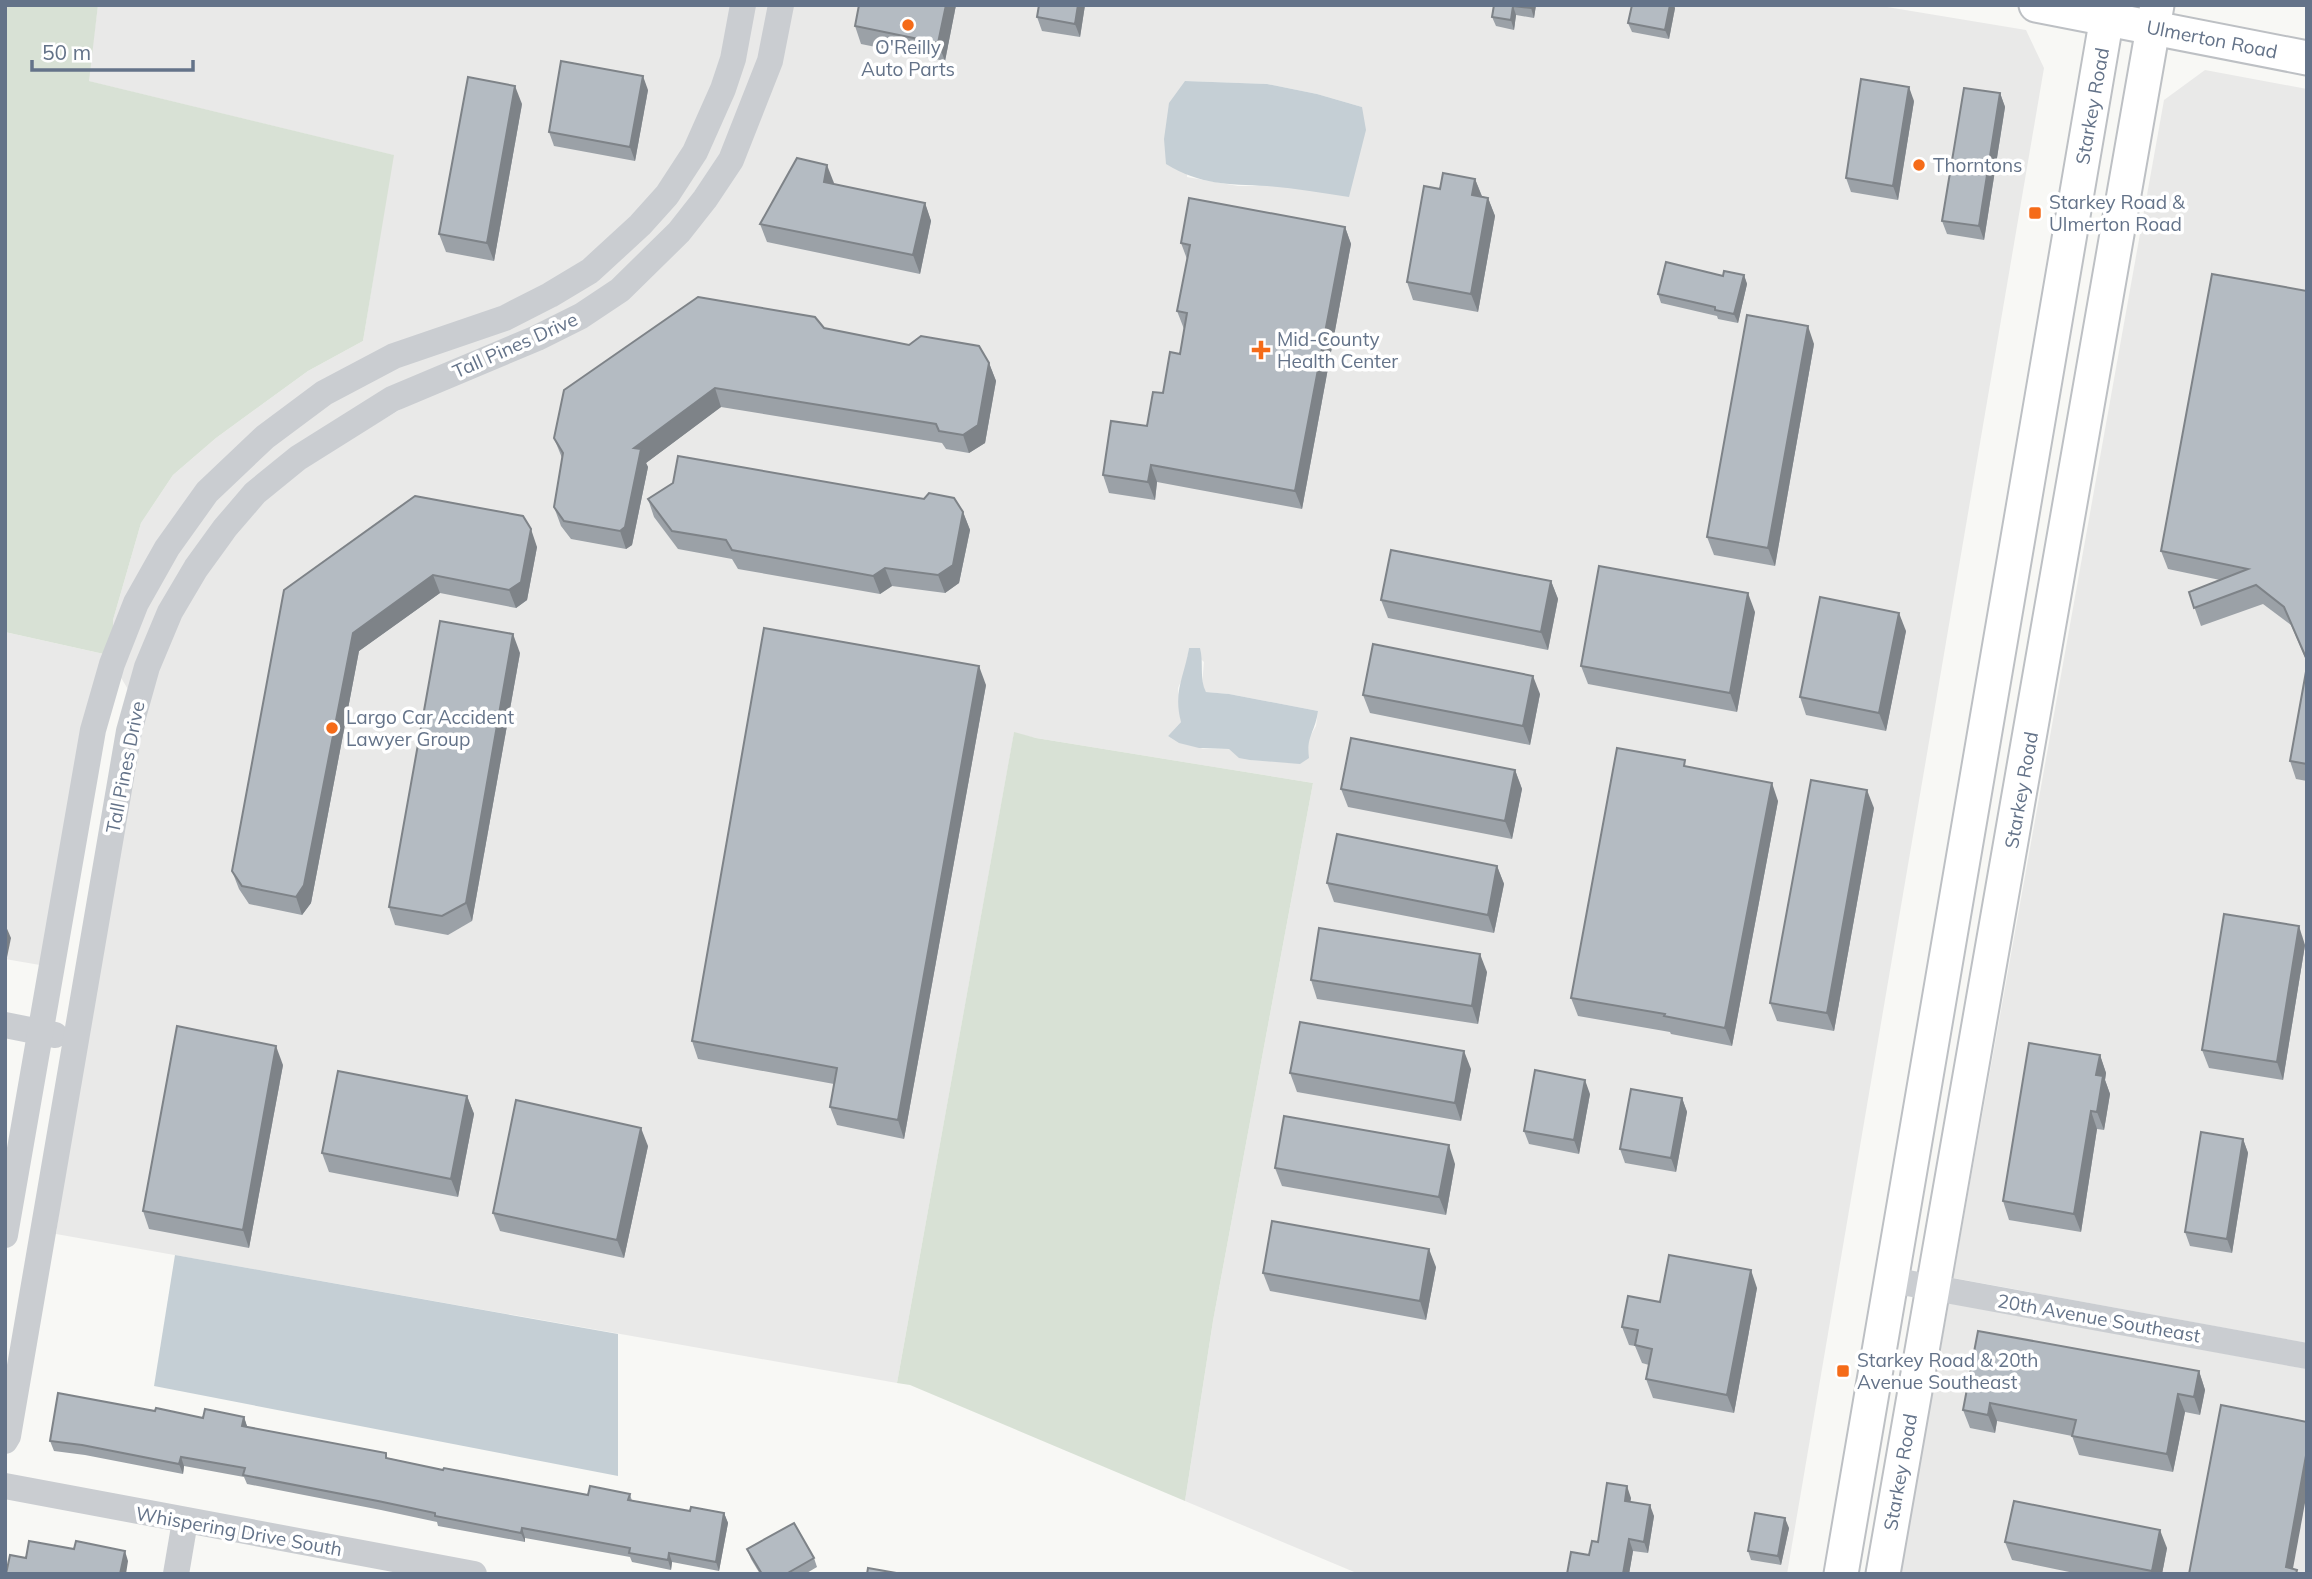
<svg xmlns="http://www.w3.org/2000/svg" width="2312" height="1579" viewBox="0 0 2312 1579" font-family="Mulish,sans-serif">
<style>
.built{fill:#e9e9e8;fill-rule:evenodd}
.green{fill:#d8e1d5}
.water{fill:#c5cfd5}
.lines{fill:none;stroke-linecap:round;stroke-linejoin:round}
.major-casing{stroke:#bdc0c4;stroke-width:37}
.minor{stroke:#cacdd1;stroke-width:26}
.major{stroke:#fff;stroke-width:33}
.wall{fill:#9ba1a7}
.shaded-wall{fill:#7e8388}
.building{fill:#b4bbc2;stroke:#7e8388;stroke-width:2}
.poi-dot{fill:#f56b18;stroke:#fff;stroke-width:2.5}
.labels{text-anchor:middle;stroke-width:7;stroke-linejoin:round;paint-order:stroke}
.street-label{font-size:19px;fill:#647389;stroke:#fff}
.poi-label{font-size:19px;fill:#647389;stroke:#fff;text-anchor:start}
</style>
<rect width="100%" height="100%" fill="#f8f8f5"/>
<!-- built -->
<g class="built">
<path d="M 98,5 L 732,5 L 723,56 L 686,146 L 659,187 L 632,216 L 584,260 L 545,284 L 259,427 L 113,632 L 113,620 L 141,523 L 173,475 L 216,438 L 308,371 L 363,341 L 393,155 L 88,81 Z"/>
<path d="M 755,5 L 770,5 L 759,57 L 721,154 L 696,192 L 671,223 L 614,280 L 576,305 L 293,448 L 129,691 L 120,676 L 146,608 L 176,555 L 214,500 L 272,447 L 329,404 L 647,234 Z"/>
<path d="M 792,5 L 1875,5 L 2026,30 L 2044,68 L 1787,1574 L 1359,1574 L 1185,1501 L 1213,1321 L 1313,783 L 1036,738 L 1014,733 L 897,1383 L 56,1234 L 63,1183 L 140,733 L 157,672 L 180,618 L 204,575 L 262,503 L 304,469 L 352,438 L 686,241 ZM 1185,81 L 1267,84 L 1317,94 L 1362,107 L 1267,186 L 1238,186 L 1187,177 ZM 1189,648 L 1204,662 L 1202,685 L 1206,692 L 1229,694 L 1318,711 L 1316,726 L 1307,742 L 1272,761 L 1251,760 L 1230,749 L 1203,749 L 1168,736 L 1181,722 L 1178,688 L 1185,673 Z"/>
<path d="M 2205,70 L 2307,89 L 2307,1343 L 1953,1278 L 2164,100 Z"/>
<path d="M 5,632 L 104,654 L 40,965 L 5,959 Z"/>
<path d="M 1949,1303 L 2307,1369 L 2307,1574 L 1900,1574 Z"/>
</g>
<!-- green -->
<g class="green">
<path d="M 5,5 L 98,5 L 89,81 L 394,155 L 363,341 L 308,371 L 216,438 L 173,475 L 141,523 L 113,620 L 113,632 L 104,654 L 5,632 Z"/>
<path d="M 1014,732 L 1036,738 L 1313,783 L 1213,1321 L 1185,1501 L 910,1385 L 897,1383 Z"/>
</g>
<!-- water -->
<g class="water">
<path d="M 1185,81 L 1267,84 L 1317,94 L 1362,107 L 1366,130 L 1349,197 C 1322,193 1294,188 1267,186 C 1227,184 1201,185 1166,164 L 1164,139 L 1169,103 Z"/>
<path d="M 1189,648 L 1200,648 C 1204,663 1199,679 1206,692 L 1229,694 L 1318,711 C 1315,733 1306,736 1309,758 L 1300,764 L 1250,760 L 1239,758 L 1229,749 L 1199,748 L 1179,743 L 1168,736 L 1181,722 C 1173,691 1184,678 1189,648 Z"/>
<path d="M 175,1255 L 618,1334 L 618,1476 L 154,1386 Z"/>
</g>
<g class="lines">
<!-- major casing -->
<g class="major-casing">
<g id="major">
<path d="M 2036,5 L 2307,58"/>
<path d="M 1841,1574 L 2109,5"/>
<path d="M 1883,1574 L 2157,5"/>
</g>
</g>
<!-- minor -->
<g class="minor">
<path d="M 5,1025 L 55,1035"/>
<path d="M 5,1235 L 93,730 L 112,664 L 136,603 L 167,548 L 207,492 L 265,437 L 324,393 L 394,356 L 505,318 L 550,295 L 590,271 L 640,225 L 667,195 L 695,152 L 723,89 L 733,59 L 743,5"/>
<path d="M 1891,1280 L 2307,1356"/>
<path d="M 5,1441 L 8,1436 L 129,731 L 147,667 L 170,612 L 196,568 L 225,528 L 255,493 L 298,458 L 392,399 L 537,338 L 581,316 L 620,290 L 679,232 L 705,199 L 731,160 L 770,61 L 781,5"/>
<path d="M 5,1486 L 474,1574"/>
<path d="M 176,1574 L 185,1521"/>
</g>
<!-- major -->
<use href="#major" class="major"/>
</g>
<!-- wall -->
<g class="wall">
<path d="M 859,5 L 956,5 L 945,61 L 861,44 L 855,26 Z"/>
<path d="M 1039,5 L 1085,5 L 1080,37 L 1042,31 L 1037,17 Z"/>
<path d="M 1494,5 L 1536,5 L 1534,18 L 1516,15 L 1514,30 L 1496,26 L 1492,17 Z"/>
<path d="M 1675,8 L 1669,39 L 1632,32 L 1628,23 Z"/>
<path d="M 648,90 L 635,161 L 554,146 L 549,132 Z"/>
<path d="M 2000,93 L 2005,107 L 1984,240 L 1947,234 L 1942,221 Z"/>
<path d="M 1914,101 L 1898,200 L 1851,192 L 1846,178 Z"/>
<path d="M 522,104 L 494,261 L 446,252 L 439,234 Z"/>
<path d="M 1475,179 L 1482,196 L 1488,198 L 1495,216 L 1478,312 L 1413,300 L 1407,282 L 1440,189 Z"/>
<path d="M 834,184 L 925,203 L 931,221 L 920,274 L 767,242 L 760,224 Z"/>
<path d="M 1345,227 L 1351,244 L 1302,509 L 1157,482 L 1155,500 L 1109,493 L 1103,475 L 1147,426 L 1180,354 L 1184,329 L 1177,311 L 1187,259 L 1181,243 Z"/>
<path d="M 1744,275 L 1747,284 L 1738,323 L 1718,319 L 1717,316 L 1661,303 L 1658,294 Z"/>
<path d="M 2307,291 L 2307,662 L 2291,625 L 2263,604 L 2201,626 L 2189,592 L 2220,580 L 2168,569 L 2161,551 Z"/>
<path d="M 824,328 L 989,363 L 996,381 L 985,443 L 969,453 L 946,449 L 942,443 L 721,407 L 646,463 L 648,467 L 632,545 L 626,549 L 571,539 L 561,526 L 554,507 L 562,458 L 554,438 Z"/>
<path d="M 1814,344 L 1775,566 L 1714,555 L 1707,537 Z"/>
<path d="M 415,496 L 537,547 L 527,600 L 516,608 L 440,593 L 359,651 L 311,903 L 302,915 L 249,904 L 239,889 L 232,871 Z"/>
<path d="M 648,499 L 963,512 L 970,530 L 959,583 L 945,593 L 892,586 L 880,594 L 738,569 L 732,559 L 678,549 L 654,517 Z"/>
<path d="M 1551,581 L 1558,599 L 1548,650 L 1388,618 L 1381,600 Z"/>
<path d="M 1755,612 L 1737,712 L 1588,684 L 1581,666 Z"/>
<path d="M 1906,631 L 1886,731 L 1806,715 L 1800,697 Z"/>
<path d="M 520,653 L 472,921 L 448,935 L 395,925 L 389,907 Z"/>
<path d="M 2307,666 L 2307,781 L 2296,779 L 2290,761 Z"/>
<path d="M 986,685 L 904,1139 L 837,1125 L 830,1107 L 834,1084 L 698,1059 L 692,1041 Z"/>
<path d="M 1540,694 L 1530,745 L 1370,713 L 1363,695 Z"/>
<path d="M 1688,767 L 1778,801 L 1732,1046 L 1671,1034 L 1670,1032 L 1578,1016 L 1571,998 Z"/>
<path d="M 1515,770 L 1522,789 L 1512,839 L 1348,807 L 1341,789 Z"/>
<path d="M 1874,808 L 1834,1031 L 1777,1021 L 1770,1003 Z"/>
<path d="M 1497,866 L 1504,884 L 1494,933 L 1334,902 L 1327,883 Z"/>
<path d="M 2305,945 L 2283,1080 L 2209,1068 L 2202,1050 Z"/>
<path d="M 1487,972 L 1478,1024 L 1317,999 L 1311,980 Z"/>
<path d="M 2100,1055 L 2106,1073 L 2105,1080 L 2110,1094 L 2104,1130 L 2097,1129 L 2081,1232 L 2009,1220 L 2003,1201 Z"/>
<path d="M 283,1065 L 249,1248 L 149,1229 L 143,1211 Z"/>
<path d="M 1471,1069 L 1461,1121 L 1297,1092 L 1290,1073 Z"/>
<path d="M 1590,1094 L 1579,1154 L 1529,1144 L 1524,1131 Z"/>
<path d="M 467,1096 L 474,1114 L 458,1197 L 329,1172 L 322,1153 Z"/>
<path d="M 1682,1098 L 1687,1112 L 1676,1172 L 1625,1163 L 1620,1149 Z"/>
<path d="M 2243,1139 L 2248,1153 L 2232,1253 L 2190,1246 L 2185,1232 Z"/>
<path d="M 648,1146 L 624,1258 L 500,1231 L 493,1213 Z"/>
<path d="M 1455,1164 L 1446,1215 L 1282,1186 L 1275,1168 Z"/>
<path d="M 1436,1267 L 1426,1320 L 1270,1291 L 1263,1273 Z"/>
<path d="M 1757,1288 L 1734,1413 L 1653,1398 L 1646,1379 L 1649,1365 L 1642,1363 L 1635,1346 L 1629,1345 L 1622,1327 L 1660,1302 Z"/>
<path d="M 1978,1331 L 2199,1371 L 2205,1390 L 2200,1415 L 2185,1412 L 2173,1472 L 2079,1455 L 2072,1436 L 1997,1421 L 1995,1433 L 1970,1428 L 1963,1410 Z"/>
<path d="M 155,1411 L 203,1418 L 244,1417 L 247,1427 L 443,1470 L 588,1495 L 630,1494 L 632,1501 L 690,1511 L 724,1513 L 728,1523 L 719,1571 L 672,1562 L 671,1570 L 632,1562 L 630,1557 L 525,1538 L 525,1542 L 438,1526 L 437,1522 L 381,1510 L 247,1484 L 244,1477 L 184,1466 L 183,1474 L 85,1455 L 54,1451 L 50,1441 Z"/>
<path d="M 1631,1498 L 1630,1501 L 1654,1516 L 1648,1553 L 1633,1551 L 1629,1574 L 1567,1574 L 1589,1555 Z"/>
<path d="M 1789,1528 L 1781,1565 L 1751,1560 L 1748,1551 Z"/>
<path d="M 2005,1542 L 2167,1548 L 2162,1574 L 2079,1574 L 2012,1560 Z"/>
<path d="M 747,1549 L 814,1558 L 817,1567 L 805,1574 L 760,1574 L 751,1559 Z"/>
</g>
<!-- shaded-wall -->
<g class="shaded-wall">
<path d="M 946,5 L 956,5 L 945,61 L 938,43 Z"/>
<path d="M 1078,5 L 1085,5 L 1080,37 L 1075,24 Z"/>
<path d="M 1532,5 L 1536,5 L 1534,18 L 1531,8 Z"/>
<path d="M 1670,5 L 1674,5 L 1675,8 L 1669,39 L 1665,30 Z"/>
<path d="M 1513,6 L 1516,15 L 1514,30 L 1511,20 Z"/>
<path d="M 643,76 L 648,90 L 635,161 L 630,147 Z"/>
<path d="M 515,86 L 522,104 L 494,261 L 487,243 Z"/>
<path d="M 1909,87 L 1914,101 L 1898,200 L 1893,186 Z"/>
<path d="M 2000,93 L 2005,107 L 1984,240 L 1979,226 Z"/>
<path d="M 827,165 L 834,183 L 831,200 L 824,182 Z"/>
<path d="M 1475,179 L 1482,197 L 1472,195 Z"/>
<path d="M 1488,198 L 1495,216 L 1478,312 L 1471,294 Z"/>
<path d="M 925,203 L 931,221 L 920,274 L 913,255 Z"/>
<path d="M 1345,227 L 1351,244 L 1302,509 L 1295,491 Z"/>
<path d="M 1744,275 L 1747,284 L 1738,323 L 1734,314 Z"/>
<path d="M 1808,326 L 1814,344 L 1775,566 L 1768,548 Z"/>
<path d="M 989,363 L 996,381 L 985,443 L 969,453 L 963,435 Z"/>
<path d="M 715,388 L 721,407 L 646,463 L 648,467 L 632,545 L 626,549 L 620,531 L 634,448 Z"/>
<path d="M 1151,465 L 1157,482 L 1155,500 L 1148,482 Z"/>
<path d="M 963,512 L 970,530 L 959,583 L 945,593 L 938,575 Z"/>
<path d="M 531,529 L 537,547 L 527,600 L 516,608 L 509,590 Z"/>
<path d="M 885,568 L 892,586 L 880,594 L 873,576 Z"/>
<path d="M 433,575 L 440,593 L 359,651 L 311,903 L 302,915 L 296,897 L 353,633 Z"/>
<path d="M 1551,581 L 1558,599 L 1548,650 L 1541,632 Z"/>
<path d="M 1748,593 L 1755,612 L 1737,712 L 1730,693 Z"/>
<path d="M 1899,613 L 1906,631 L 1886,731 L 1879,713 Z"/>
<path d="M 513,634 L 520,653 L 472,921 L 466,903 Z"/>
<path d="M 979,666 L 986,685 L 904,1139 L 898,1120 Z"/>
<path d="M 1533,676 L 1540,694 L 1530,745 L 1523,726 Z"/>
<path d="M 1515,770 L 1522,789 L 1512,839 L 1505,821 Z"/>
<path d="M 1772,783 L 1778,801 L 1732,1046 L 1725,1028 Z"/>
<path d="M 1867,790 L 1874,808 L 1834,1031 L 1827,1013 Z"/>
<path d="M 1497,866 L 1504,884 L 1494,933 L 1488,915 Z"/>
<path d="M 5,924 L 11,938 L 5,967 Z"/>
<path d="M 2299,926 L 2305,945 L 2283,1080 L 2277,1062 Z"/>
<path d="M 1480,954 L 1487,972 L 1478,1024 L 1472,1006 Z"/>
<path d="M 276,1046 L 283,1065 L 249,1248 L 243,1230 Z"/>
<path d="M 1464,1051 L 1471,1069 L 1461,1121 L 1455,1103 Z"/>
<path d="M 2100,1055 L 2106,1073 L 2105,1080 L 2110,1094 L 2104,1130 L 2097,1112 L 2096,1075 Z"/>
<path d="M 1585,1080 L 1590,1094 L 1579,1154 L 1574,1140 Z"/>
<path d="M 467,1096 L 474,1114 L 458,1197 L 451,1179 Z"/>
<path d="M 1682,1098 L 1687,1112 L 1676,1172 L 1671,1158 Z"/>
<path d="M 2091,1111 L 2097,1129 L 2081,1232 L 2074,1214 Z"/>
<path d="M 641,1128 L 648,1146 L 624,1258 L 617,1240 Z"/>
<path d="M 2243,1139 L 2248,1153 L 2232,1253 L 2227,1239 Z"/>
<path d="M 1449,1145 L 1455,1164 L 1446,1215 L 1439,1197 Z"/>
<path d="M 1429,1249 L 1436,1267 L 1426,1320 L 1420,1301 Z"/>
<path d="M 1751,1270 L 1757,1288 L 1734,1413 L 1727,1395 Z"/>
<path d="M 2199,1371 L 2205,1390 L 2200,1415 L 2194,1397 Z"/>
<path d="M 2178,1394 L 2185,1412 L 2173,1472 L 2167,1454 Z"/>
<path d="M 1990,1403 L 1997,1421 L 1995,1433 L 1988,1415 Z"/>
<path d="M 244,1417 L 247,1426 L 245,1436 L 242,1426 Z"/>
<path d="M 2307,1450 L 2307,1492 L 2292,1574 L 2286,1567 Z"/>
<path d="M 181,1457 L 184,1466 L 183,1474 L 179,1464 Z"/>
<path d="M 1627,1486 L 1631,1498 L 1629,1512 L 1625,1501 Z"/>
<path d="M 1650,1505 L 1654,1516 L 1648,1553 L 1644,1542 Z"/>
<path d="M 724,1513 L 728,1523 L 719,1571 L 716,1562 Z"/>
<path d="M 1785,1518 L 1789,1528 L 1781,1565 L 1778,1556 Z"/>
<path d="M 522,1528 L 525,1538 L 525,1542 L 521,1533 Z"/>
<path d="M 2160,1530 L 2167,1548 L 2162,1574 L 2153,1574 L 2152,1571 Z"/>
<path d="M 1629,1539 L 1633,1551 L 1629,1574 L 1623,1574 Z"/>
<path d="M 125,1551 L 128,1561 L 126,1574 L 120,1574 Z"/>
<path d="M 669,1553 L 672,1562 L 671,1570 L 668,1560 Z"/>
</g>
<!-- building -->
<g class="building">
<path d="M 859,5 L 946,5 L 938,43 L 855,26 Z"/>
<path d="M 1039,5 L 1078,5 L 1075,24 L 1037,17 Z"/>
<path d="M 1494,5 L 1532,5 L 1531,8 L 1513,6 L 1511,20 L 1492,17 Z"/>
<path d="M 1632,5 L 1670,5 L 1665,30 L 1628,23 Z"/>
<path d="M 561,61 L 643,76 L 630,147 L 549,132 Z"/>
<path d="M 468,77 L 515,86 L 487,243 L 439,234 Z"/>
<path d="M 1861,79 L 1909,87 L 1893,186 L 1846,178 Z"/>
<path d="M 1964,88 L 2000,93 L 1979,226 L 1942,221 Z"/>
<path d="M 797,158 L 827,165 L 824,182 L 925,203 L 913,255 L 760,224 Z"/>
<path d="M 1443,173 L 1475,179 L 1472,195 L 1488,198 L 1471,294 L 1407,282 L 1424,186 L 1440,189 Z"/>
<path d="M 1189,198 L 1345,227 L 1295,491 L 1151,465 L 1148,482 L 1103,475 L 1111,421 L 1147,426 L 1153,392 L 1163,393 L 1170,352 L 1180,354 L 1187,313 L 1177,311 L 1190,245 L 1181,243 Z"/>
<path d="M 1666,262 L 1723,276 L 1724,271 L 1744,275 L 1734,314 L 1715,310 L 1715,307 L 1658,294 Z"/>
<path d="M 2212,274 L 2307,291 L 2307,660 L 2284,607 L 2256,585 L 2194,608 L 2189,592 L 2248,569 L 2161,551 Z"/>
<path d="M 698,297 L 815,317 L 824,328 L 909,345 L 921,336 L 979,346 L 989,363 L 978,425 L 963,435 L 939,431 L 936,424 L 715,388 L 634,448 L 641,449 L 625,527 L 620,531 L 564,521 L 554,507 L 563,453 L 554,438 L 564,390 Z"/>
<path d="M 1747,315 L 1808,326 L 1768,548 L 1707,537 Z"/>
<path d="M 678,456 L 924,499 L 929,493 L 954,498 L 963,512 L 953,565 L 938,575 L 885,568 L 873,576 L 732,550 L 726,540 L 672,531 L 648,499 L 673,483 Z"/>
<path d="M 415,496 L 523,516 L 531,529 L 521,582 L 509,590 L 433,575 L 353,633 L 304,885 L 296,897 L 242,886 L 232,871 L 284,590 Z"/>
<path d="M 1391,550 L 1551,581 L 1541,632 L 1381,600 Z"/>
<path d="M 1599,566 L 1748,593 L 1730,693 L 1581,666 Z"/>
<path d="M 1820,597 L 1899,613 L 1879,713 L 1800,697 Z"/>
<path d="M 440,621 L 513,634 L 466,903 L 442,916 L 389,907 Z"/>
<path d="M 764,628 L 979,666 L 898,1120 L 830,1107 L 837,1068 L 692,1041 Z"/>
<path d="M 1373,644 L 1533,676 L 1523,726 L 1363,695 Z"/>
<path d="M 2307,666 L 2307,764 L 2290,761 Z"/>
<path d="M 1351,738 L 1515,770 L 1505,821 L 1341,789 Z"/>
<path d="M 1617,748 L 1685,760 L 1684,766 L 1772,783 L 1725,1028 L 1664,1016 L 1665,1014 L 1571,998 Z"/>
<path d="M 1811,780 L 1867,790 L 1827,1013 L 1770,1003 Z"/>
<path d="M 1337,834 L 1497,866 L 1488,915 L 1327,883 Z"/>
<path d="M 2224,914 L 2299,926 L 2277,1062 L 2202,1050 Z"/>
<path d="M 1319,928 L 1480,954 L 1472,1006 L 1311,980 Z"/>
<path d="M 1300,1022 L 1464,1051 L 1455,1103 L 1290,1073 Z"/>
<path d="M 177,1026 L 276,1046 L 243,1230 L 143,1211 Z"/>
<path d="M 2029,1043 L 2100,1055 L 2096,1075 L 2103,1076 L 2097,1112 L 2091,1111 L 2074,1214 L 2003,1201 Z"/>
<path d="M 1535,1070 L 1585,1080 L 1574,1140 L 1524,1131 Z"/>
<path d="M 338,1071 L 467,1096 L 451,1179 L 322,1153 Z"/>
<path d="M 1631,1089 L 1682,1098 L 1671,1158 L 1620,1149 Z"/>
<path d="M 516,1100 L 641,1128 L 617,1240 L 493,1213 Z"/>
<path d="M 1284,1116 L 1449,1145 L 1439,1197 L 1275,1168 Z"/>
<path d="M 2201,1132 L 2243,1139 L 2227,1239 L 2185,1232 Z"/>
<path d="M 1272,1221 L 1429,1249 L 1420,1301 L 1263,1273 Z"/>
<path d="M 1669,1255 L 1751,1270 L 1727,1395 L 1646,1379 L 1652,1349 L 1635,1345 L 1638,1330 L 1622,1327 L 1628,1296 L 1660,1302 Z"/>
<path d="M 1978,1331 L 2199,1371 L 2194,1397 L 2178,1394 L 2167,1454 L 2072,1436 L 2076,1420 L 1990,1403 L 1988,1415 L 1963,1410 Z"/>
<path d="M 58,1393 L 155,1411 L 156,1408 L 203,1418 L 205,1409 L 244,1417 L 242,1426 L 386,1453 L 386,1458 L 443,1470 L 444,1468 L 588,1495 L 590,1486 L 630,1494 L 628,1500 L 690,1511 L 691,1507 L 724,1513 L 716,1562 L 669,1553 L 668,1560 L 629,1553 L 630,1548 L 522,1528 L 521,1533 L 435,1516 L 435,1513 L 378,1501 L 243,1475 L 245,1468 L 181,1457 L 179,1464 L 82,1445 L 50,1441 Z"/>
<path d="M 2221,1405 L 2307,1422 L 2307,1450 L 2286,1567 L 2297,1570 L 2296,1574 L 2189,1574 Z"/>
<path d="M 1607,1483 L 1627,1486 L 1625,1501 L 1650,1505 L 1644,1542 L 1629,1539 L 1623,1574 L 1567,1574 L 1571,1552 L 1589,1555 L 1592,1541 L 1598,1542 Z"/>
<path d="M 2014,1501 L 2160,1530 L 2152,1571 L 2005,1542 Z"/>
<path d="M 1755,1513 L 1785,1518 L 1778,1556 L 1748,1551 Z"/>
<path d="M 794,1523 L 814,1558 L 786,1574 L 762,1574 L 747,1549 Z"/>
<path d="M 29,1541 L 74,1549 L 76,1541 L 125,1551 L 120,1574 L 6,1574 L 10,1555 L 26,1558 Z"/>
<path d="M 868,1568 L 902,1574 L 867,1574 Z"/>
</g>
<!-- markers -->
<g class="poi-dot">
<circle cx="908" cy="25" r="7"/>
<circle cx="1919" cy="165" r="7"/>
<rect x="2028" y="206" width="14" height="14" rx="3.5"/>
<path d="M1257.5 339.5h7v7h7v7h-7v7h-7v-7h-7v-7h7z"/>
<circle cx="332" cy="728" r="7"/>
<rect x="1836" y="1364" width="14" height="14" rx="3.5"/>
</g>
<g class="labels">
<!-- street labels -->
<g class="street-label">
<text transform="translate(2212 39) rotate(11)" y="7">Ulmerton Road</text>
<text transform="translate(2092 106) rotate(-80)" y="7">Starkey Road</text>
<text transform="translate(515 345) rotate(-24)" y="7">Tall Pines Drive</text>
<text transform="translate(125 767) rotate(-79)" y="7">Tall Pines Drive</text>
<text transform="translate(2021 790) rotate(-80)" y="7">Starkey Road</text>
<text transform="translate(2099 1318) rotate(10)" y="7">20th Avenue Southeast</text>
<text transform="translate(1900 1472) rotate(-80)" y="7">Starkey Road</text>
<text transform="translate(239 1531) rotate(10)" y="7">Whispering Drive South</text>
</g>
<!-- poi labels -->
<g class="poi-label">
<text x="908" y="54" text-anchor="middle">O'Reilly<tspan x="908" dy="22">Auto Parts</tspan></text>
<text x="1933" y="172">Thorntons</text>
<text x="2049" y="209">Starkey Road &amp;<tspan x="2049" dy="22">Ulmerton Road</tspan></text>
<text x="1277" y="346">Mid-County<tspan x="1277" dy="22">Health Center</tspan></text>
<text x="346" y="724">Largo Car Accident<tspan x="346" dy="22">Lawyer Group</tspan></text>
<text x="1857" y="1367">Starkey Road &amp; 20th<tspan x="1857" dy="22">Avenue Southeast</tspan></text>
</g>
</g>
<!-- border -->
<rect width="2312" height="1579" fill="none" stroke="#647389" stroke-width="14"/>
<!-- scale -->
<path d="M32 60v10h161v-10" fill="none" stroke="#647389" stroke-width="3.5"/>
<text x="42" y="60" font-size="21" fill="#647389" stroke="#ffffff" stroke-width="5" paint-order="stroke">50 m</text>
</svg>
